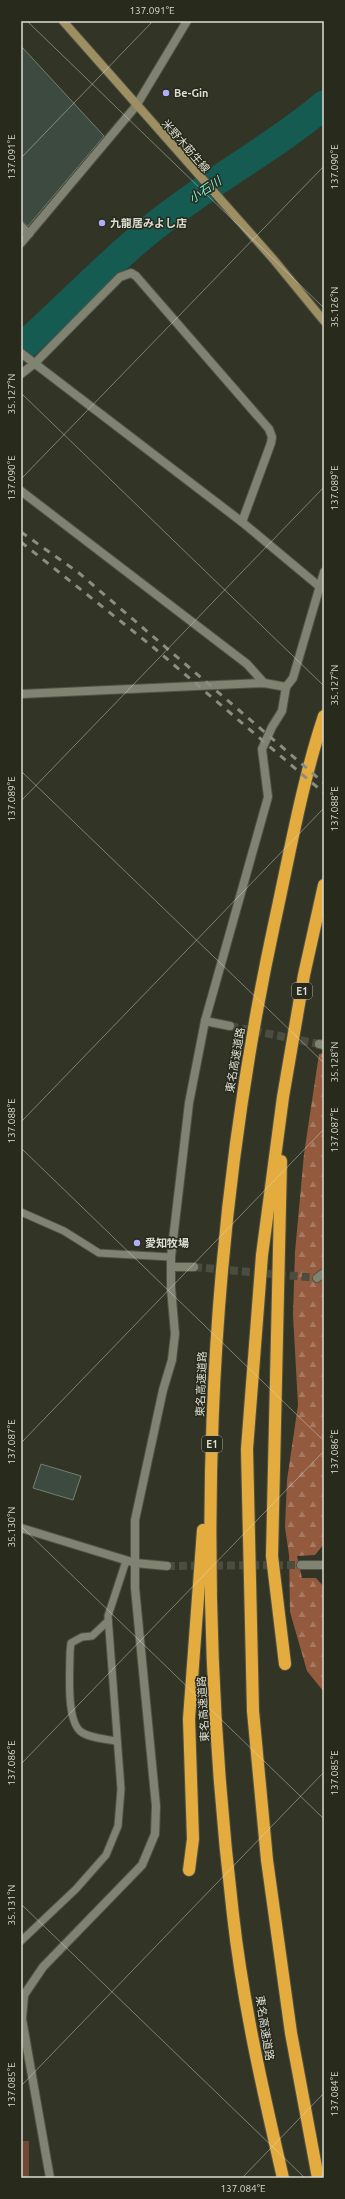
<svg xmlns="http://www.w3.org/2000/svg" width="345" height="2199" viewBox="0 0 345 2199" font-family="Ubuntu,'Noto Sans JP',sans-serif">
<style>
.grass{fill:#6f4936}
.forest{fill:url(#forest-firs)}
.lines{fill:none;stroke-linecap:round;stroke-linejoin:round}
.river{stroke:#155b52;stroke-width:29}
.building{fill:#3d4a3f;stroke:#717f72}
.street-tunnel{stroke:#4c4d40;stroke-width:8;stroke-dasharray:8 4;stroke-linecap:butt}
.lane-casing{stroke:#505245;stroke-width:9}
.street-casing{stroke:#505245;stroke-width:10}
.secondary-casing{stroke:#505245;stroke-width:10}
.highway-casing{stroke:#505245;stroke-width:14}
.lane{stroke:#808372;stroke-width:7}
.street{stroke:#808372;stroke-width:8}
.secondary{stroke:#9e8f63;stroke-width:8}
.highway{stroke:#e4ac3f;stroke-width:12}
.rail{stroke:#8b8d82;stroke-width:3;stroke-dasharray:7 7;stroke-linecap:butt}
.ticks{fill:none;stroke:#dcddd4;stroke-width:1;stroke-opacity:0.45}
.poi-dot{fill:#aeaefa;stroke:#282a1c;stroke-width:1.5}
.labels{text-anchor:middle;stroke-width:3;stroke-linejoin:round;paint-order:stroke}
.shield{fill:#282a1c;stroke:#a6a79d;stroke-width:1}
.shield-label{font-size:10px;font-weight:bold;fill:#dcddd4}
.poi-label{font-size:11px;font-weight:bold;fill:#dcddd4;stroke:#282a1c;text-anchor:start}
.street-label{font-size:11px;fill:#dcddd4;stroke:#282a1c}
.water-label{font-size:12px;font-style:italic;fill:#76f2df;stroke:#282a1c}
.neatline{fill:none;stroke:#dcddd4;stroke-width:1.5}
.ticks-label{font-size:10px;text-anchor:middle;fill:#dcddd4}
</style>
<defs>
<pattern id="forest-firs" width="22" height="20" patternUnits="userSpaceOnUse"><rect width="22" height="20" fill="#935a3e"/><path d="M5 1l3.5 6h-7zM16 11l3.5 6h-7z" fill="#a67962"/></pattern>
</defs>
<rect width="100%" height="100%" fill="#323426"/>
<!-- grass -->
<rect class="grass" x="21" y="2141" width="8" height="37"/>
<!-- forest -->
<path class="forest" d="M 324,1053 L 324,1544 L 315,1555 L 297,1556 L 302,1578 L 316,1578 L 324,1587 L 324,1692 L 307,1671 L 290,1612 L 289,1555 L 285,1527 L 287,1480 L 298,1405 L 293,1315 L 295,1252 L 304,1154 L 319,1054 Z"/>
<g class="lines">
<!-- river -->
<path class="river" d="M 21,348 C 72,303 118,252 173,212 C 222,174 277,145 324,105"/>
</g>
<!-- building -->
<g class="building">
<path d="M 21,46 L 104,136 L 28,226 L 21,220 Z"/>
<path d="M 41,1464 L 81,1476 L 73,1500 L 33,1488 Z"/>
</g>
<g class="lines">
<!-- street-tunnel -->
<g class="street-tunnel">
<path d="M 230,1026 L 319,1044"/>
<path d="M 194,1267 L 317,1278"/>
<path d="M 167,1566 L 301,1565"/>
</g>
<!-- lane casing -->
<g class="lane-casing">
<g id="lane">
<path d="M 21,1212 L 64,1231 L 99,1253 L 171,1257"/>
<path d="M 108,1621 L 92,1636 L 82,1637 L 71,1643 L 70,1652 C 70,1671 66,1718 80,1731 C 88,1738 106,1739 116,1741"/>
<path d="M 21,1941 L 76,1889 L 106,1855 L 118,1826 L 121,1789 L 108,1616 L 126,1561"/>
</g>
</g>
<!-- street casing -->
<g class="street-casing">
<g id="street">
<path d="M 21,226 L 29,234"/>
<path d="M 21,243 L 136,106 L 187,21"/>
<path d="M 21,353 L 242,522 L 320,587"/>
<path d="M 21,374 L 35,363 L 120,277 L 131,273 L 136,276 L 269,429 L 272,437 L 271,443 L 242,522"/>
<path d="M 21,491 L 247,664 L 264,683"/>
<path d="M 21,694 L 264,683 L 286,687"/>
<path d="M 205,1021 L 230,1026"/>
<path d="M 319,1044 L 324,1045"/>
<path d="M 171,1267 L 194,1267"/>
<path d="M 317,1278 L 324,1273"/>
<path d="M 21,1528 L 135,1563 L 167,1566"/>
<path d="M 301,1565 L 324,1565"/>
<path d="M 50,2178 L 22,2019 L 24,1995 L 43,1967 L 142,1865 L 155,1834 L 156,1806 L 135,1588 L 135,1520 L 163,1390 L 172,1360 L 175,1334 L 171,1288 L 171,1257 L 189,1103 L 205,1021 L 268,797 L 262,749 L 272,727 L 282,711 L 286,687 L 293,678 L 324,572"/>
</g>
</g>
<!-- secondary casing -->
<g class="secondary-casing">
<path id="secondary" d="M 63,21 L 274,260 L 324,321"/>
</g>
<!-- highway casing -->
<g class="highway-casing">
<g id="highway">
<path d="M 281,1161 L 272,1556 L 285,1664"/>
<path d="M 189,1870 L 193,1839 L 189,1719 L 203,1530"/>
<path d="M 283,2178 C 263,2091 243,2004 233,1915 C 194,1586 204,1250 274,925 C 289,857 302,782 324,716"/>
<path d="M 318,2178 L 291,2033 L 267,1860 L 253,1711 L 247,1449 L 262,1255 L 283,1097 L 304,975 L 324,885"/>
</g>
</g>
<!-- lane -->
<use href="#lane" class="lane"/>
<!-- street -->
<use href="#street" class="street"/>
<!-- secondary -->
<use href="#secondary" class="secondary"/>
<!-- highway -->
<use href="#highway" class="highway"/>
<!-- rail -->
<g class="rail">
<path d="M 21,532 L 79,573 L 324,783"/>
<path d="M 21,542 L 153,647 L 324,793"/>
</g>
</g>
<!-- ticks -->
<path class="ticks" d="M 27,21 L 324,308M 21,158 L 153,21M 21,393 L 324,686M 21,479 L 324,166M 21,771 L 324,1063M 21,801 L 324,487M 21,1122 L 324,808M 21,1148 L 324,1441M 21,1443 L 324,1129M 21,1526 L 324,1819M 21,1764 L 324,1451M 21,1904 L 305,2178M 21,2086 L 324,1772M 242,2178 L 324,2093"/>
<!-- markers -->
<g class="poi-dot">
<circle cx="166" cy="93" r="4"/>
<circle cx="102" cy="223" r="4"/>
<circle cx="137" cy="1243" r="4"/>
</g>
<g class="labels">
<!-- shield labels -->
<g class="shield">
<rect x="292" y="983" width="20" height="16" rx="3"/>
<rect x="202" y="1436" width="20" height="16" rx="3"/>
</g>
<g class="shield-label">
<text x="302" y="995">E1</text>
<text x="212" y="1448">E1</text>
</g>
<!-- poi labels -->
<g class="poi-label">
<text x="174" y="97">Be-Gin</text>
<text x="110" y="227">九龍居みよし店</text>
<text x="145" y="1247">愛知牧場</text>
</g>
<!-- street labels -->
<g class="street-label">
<text transform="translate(186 146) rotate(49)" y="4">米野木莇生線</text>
<text transform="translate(235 1060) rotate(-80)" y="4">東名高速道路</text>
<text transform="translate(201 1384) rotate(-88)" y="4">東名高速道路</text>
<text transform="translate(203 1709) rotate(-93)" y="4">東名高速道路</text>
<text transform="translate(265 2028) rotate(81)" y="4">東名高速道路</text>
</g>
<!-- water labels -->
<g class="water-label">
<text transform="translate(205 190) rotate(-34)" y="4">小石川</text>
</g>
</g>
<!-- border -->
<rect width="345" height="2199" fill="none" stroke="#282a1c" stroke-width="44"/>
<rect x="22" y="22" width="301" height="2155" class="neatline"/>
<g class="ticks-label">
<text x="152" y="14">137.091°E</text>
<text transform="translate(11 157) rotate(-90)" y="4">137.091°E</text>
<text transform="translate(334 167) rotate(-90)" y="4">137.090°E</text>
<text transform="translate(334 307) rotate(-90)" y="4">35.126°N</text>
<text transform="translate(11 394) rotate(-90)" y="4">35.127°N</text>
<text transform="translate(11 478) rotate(-90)" y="4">137.090°E</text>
<text transform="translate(334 488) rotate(-90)" y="4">137.089°E</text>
<text transform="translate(334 685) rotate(-90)" y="4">35.127°N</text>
<text transform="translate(11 799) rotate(-90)" y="4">137.089°E</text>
<text transform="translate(334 809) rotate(-90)" y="4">137.088°E</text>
<text transform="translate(334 1062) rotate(-90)" y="4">35.128°N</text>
<text transform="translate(11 1121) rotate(-90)" y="4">137.088°E</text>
<text transform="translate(334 1130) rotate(-90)" y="4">137.087°E</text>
<text transform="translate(11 1442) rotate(-90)" y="4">137.087°E</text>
<text transform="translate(334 1452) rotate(-90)" y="4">137.086°E</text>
<text transform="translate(11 1527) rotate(-90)" y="4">35.130°N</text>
<text transform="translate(11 1763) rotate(-90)" y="4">137.086°E</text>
<text transform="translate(334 1773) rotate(-90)" y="4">137.085°E</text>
<text transform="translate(11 1905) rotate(-90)" y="4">35.131°N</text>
<text transform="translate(11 2085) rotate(-90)" y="4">137.085°E</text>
<text transform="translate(334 2094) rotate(-90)" y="4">137.084°E</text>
<text x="243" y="2192">137.084°E</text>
</g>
</svg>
